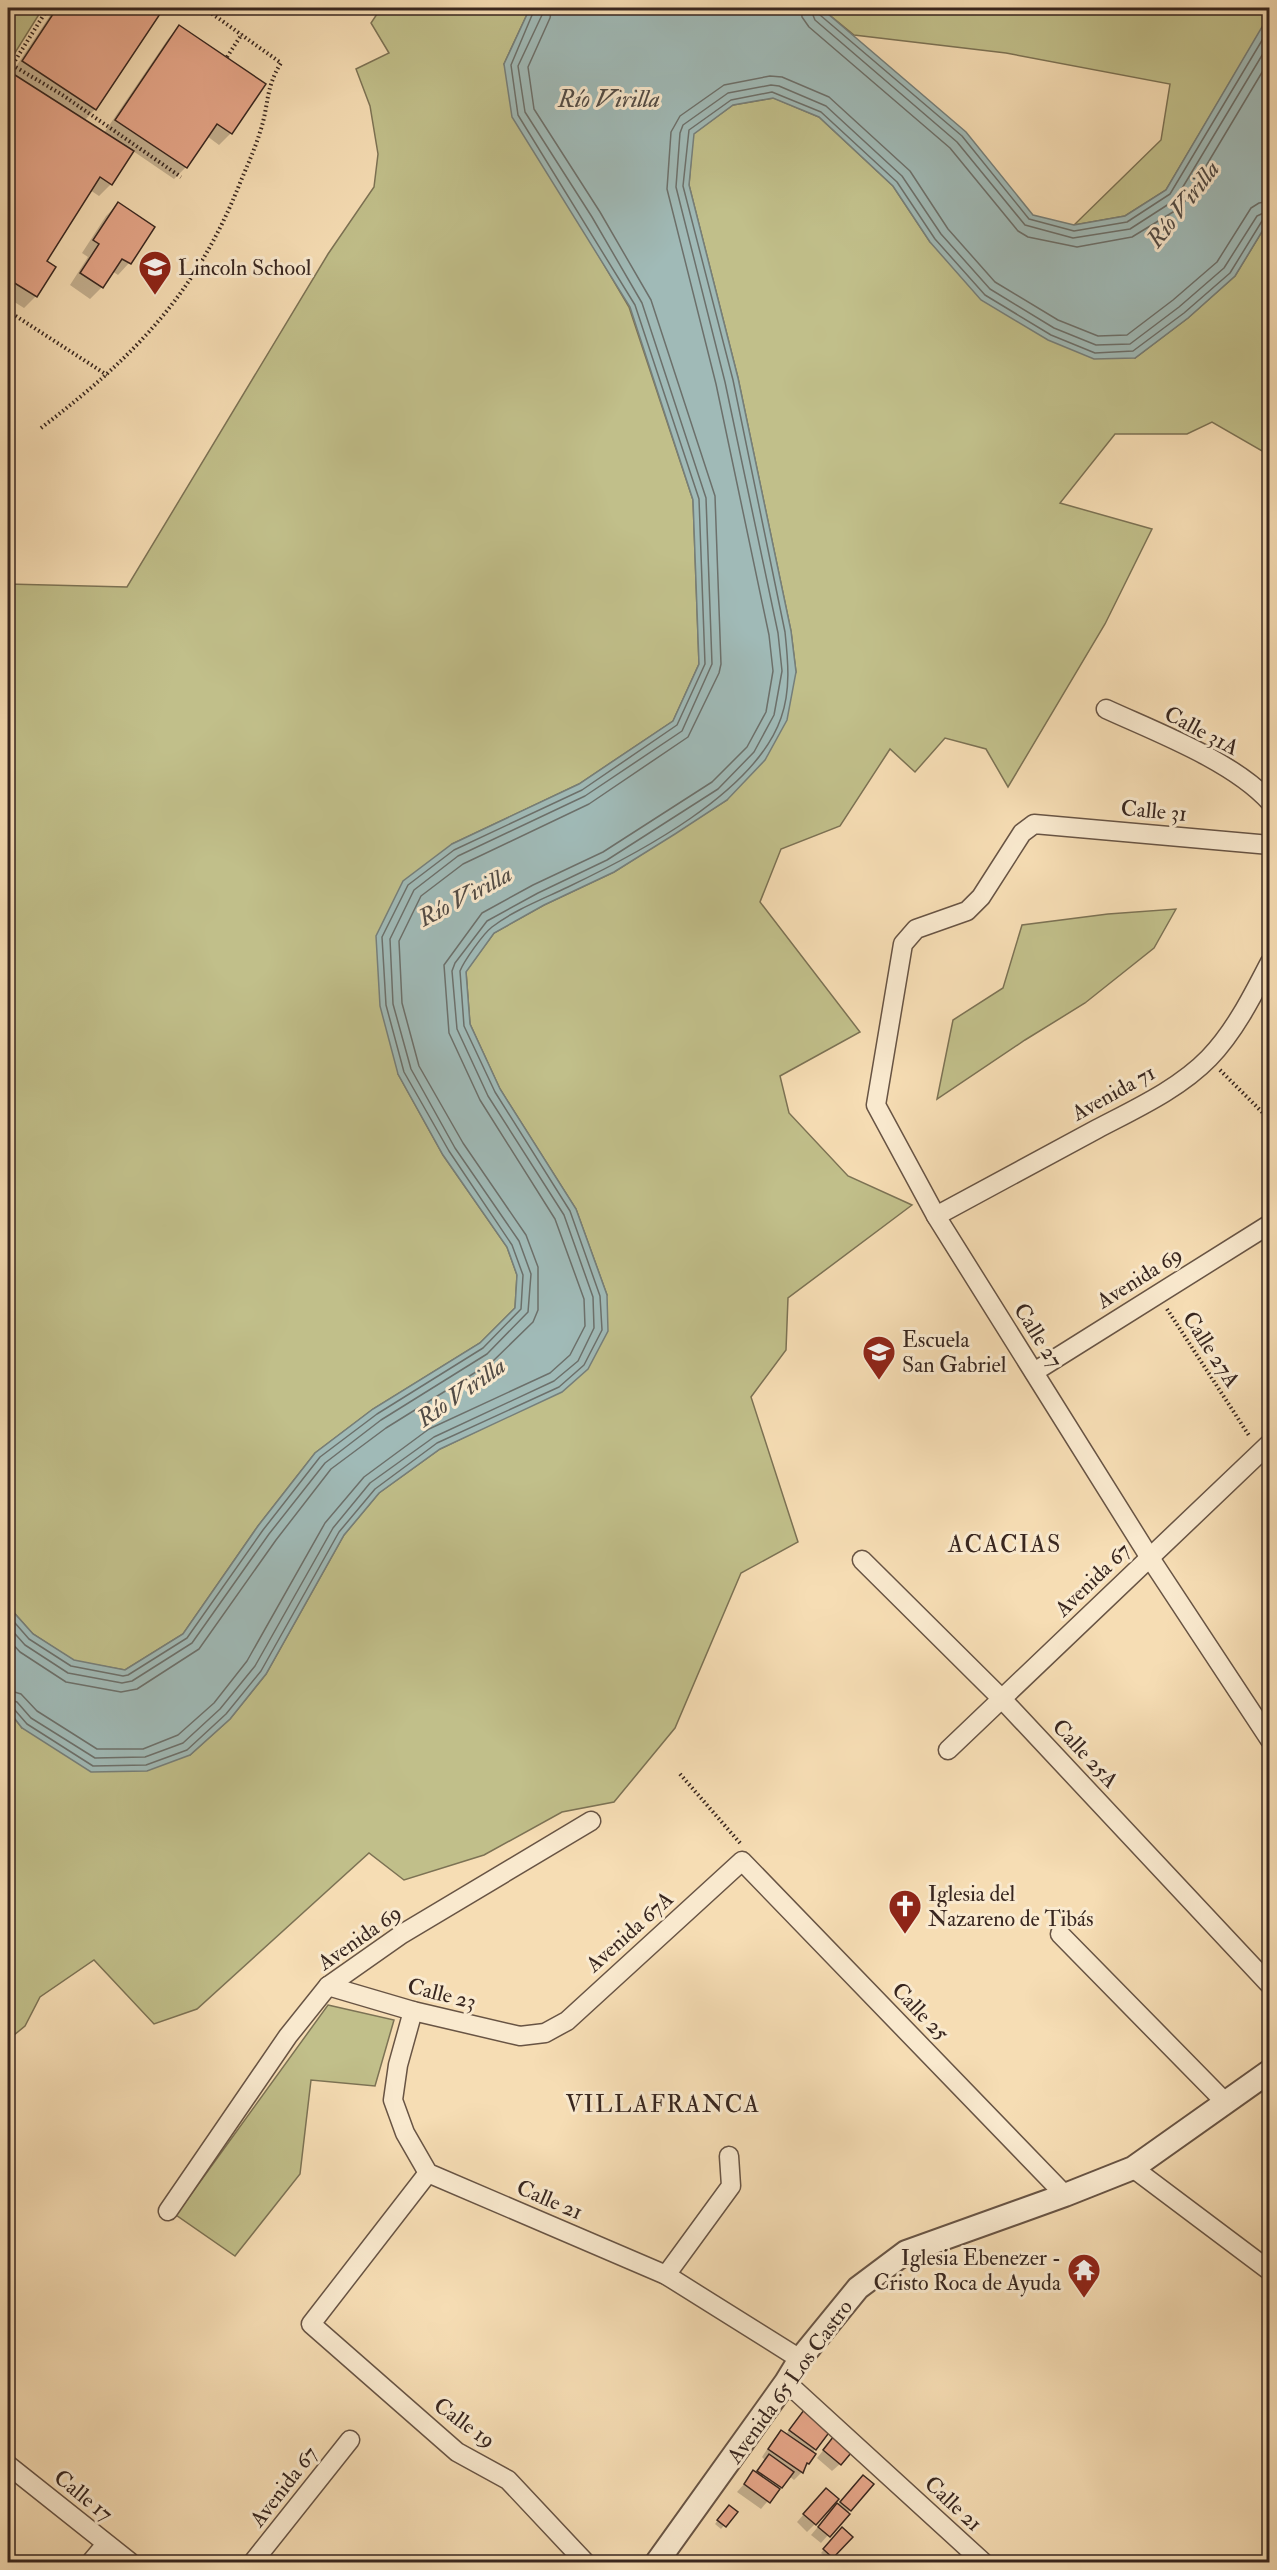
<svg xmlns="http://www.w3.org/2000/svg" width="1277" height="2570" viewBox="0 0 1277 2570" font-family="'IM FELL Double Pica',serif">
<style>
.green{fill:#c1bf8a;stroke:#7c7254;stroke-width:1.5}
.water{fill:#a0bab7;stroke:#767f7a;stroke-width:1.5}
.shadow{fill:#0003}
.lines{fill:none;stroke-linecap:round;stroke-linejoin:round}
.shore{stroke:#6c706b;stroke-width:1.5}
.building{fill:#e6a689;stroke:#38261f;stroke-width:1.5}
.minor-casing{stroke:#685444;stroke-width:21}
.tertiary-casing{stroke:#685444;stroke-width:26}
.path{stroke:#38261f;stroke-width:4;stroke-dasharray:1.5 3;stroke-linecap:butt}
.minor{stroke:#f9e9ce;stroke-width:18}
.tertiary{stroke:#f9e9ce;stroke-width:22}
.labels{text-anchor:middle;stroke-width:6;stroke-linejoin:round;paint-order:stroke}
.poi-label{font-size:22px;fill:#38261f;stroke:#f9e9ce;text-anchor:start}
.street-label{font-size:22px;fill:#38261f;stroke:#f9e9ce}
.water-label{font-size:24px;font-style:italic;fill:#524b45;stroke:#f9e9ce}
.neighbourhood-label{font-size:24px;letter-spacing:1.5px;fill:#38261f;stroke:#f9e9ce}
</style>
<rect width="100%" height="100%" fill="#f6ddb4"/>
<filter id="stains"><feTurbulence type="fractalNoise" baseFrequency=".00333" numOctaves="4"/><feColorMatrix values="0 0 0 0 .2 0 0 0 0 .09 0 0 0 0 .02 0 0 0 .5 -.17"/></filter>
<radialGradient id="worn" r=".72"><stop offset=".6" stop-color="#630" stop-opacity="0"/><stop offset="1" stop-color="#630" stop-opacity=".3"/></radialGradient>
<!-- green -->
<g class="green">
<path d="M 8,8 L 43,8 L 8,64 Z"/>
<path d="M 381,8 L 530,8 L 504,64 L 580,224 L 629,307 L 693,500 L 699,664 L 673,721 L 579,784 L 452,844 L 398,1074 L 443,1155 L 507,1247 L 517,1275 L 515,1308 L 480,1343 L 373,1409 L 315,1453 L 258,1526 L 183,1634 L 125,1670 L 74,1661 L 33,1634 L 8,1606 L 8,584 L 127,587 L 328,254 L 374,187 L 378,154 L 370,106 L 356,69 L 389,53 L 371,23 Z"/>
<path d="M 821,8 L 1269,8 L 1270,15 L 1166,190 L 1125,216 L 1074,225 L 1161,140 L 1170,84 L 1006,53 L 854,35 Z"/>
<path d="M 774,98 L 819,117 L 893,186 L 930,242 L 1135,358 L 1188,318 L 1235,276 L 1269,220 L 1269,455 L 1212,422 L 1187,434 L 1115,434 L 1060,503 L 1152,529 L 1105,624 L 1008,787 L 986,749 L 945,738 L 915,772 L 890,749 L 840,826 L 781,849 L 760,902 L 860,1032 L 780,1076 L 789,1113 L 848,1176 L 912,1205 L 788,1298 L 786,1350 L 751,1397 L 798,1542 L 741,1573 L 675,1728 L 614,1802 L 562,1812 L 484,1855 L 404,1880 L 369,1853 L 197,2009 L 154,2024 L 94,1960 L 40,1997 L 25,2026 L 8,2040 L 8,1710 L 22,1728 L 190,1755 L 230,1719 L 266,1674 L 344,1535 L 379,1493 L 440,1449 L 496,1422 L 607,1295 L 576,1209 L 500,1089 L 470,1024 L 466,971 L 494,933 L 544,905 L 614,872 L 727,800 L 796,672 L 791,631 L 738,378 L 689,185 L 693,134 L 733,105 Z"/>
<path d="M 1176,909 L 1154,948 L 1085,1003 L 1025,1040 L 937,1099 L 953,1020 L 1003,988 L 1022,925 L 1108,914 Z"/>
<path d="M 328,2005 L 394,2020 L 375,2086 L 311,2080 L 300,2174 L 235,2256 L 176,2215 Z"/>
</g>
<!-- water -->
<path class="water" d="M 530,8 L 821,8 L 966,132 L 1033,215 L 1074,225 L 1125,216 L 1166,190 L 1269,15 L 1269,220 L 1235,276 L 1188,318 L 1135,358 L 1094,359 L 1048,340 L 981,300 L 930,242 L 893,186 L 819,117 L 773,98 L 733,105 L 694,134 L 689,185 L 738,378 L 791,631 L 796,672 L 787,720 L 765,760 L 727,800 L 675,834 L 614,872 L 544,905 L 494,933 L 466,972 L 470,1024 L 500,1089 L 576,1209 L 607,1295 L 608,1331 L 588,1369 L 562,1392 L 440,1449 L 379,1493 L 344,1535 L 266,1674 L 230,1719 L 190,1755 L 147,1771 L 91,1772 L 22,1728 L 8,1710 L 8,1606 L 33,1634 L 74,1660 L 125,1670 L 183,1634 L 258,1526 L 315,1453 L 373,1409 L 480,1343 L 515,1308 L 517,1275 L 507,1247 L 443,1155 L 398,1074 L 380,1006 L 376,936 L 403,881 L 452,844 L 579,784 L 673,721 L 699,664 L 693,500 L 630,307 L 512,117 L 504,64 Z"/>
<!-- shadow -->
<g class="shadow">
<path d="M 55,8 L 162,8 L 95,109 L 84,121 L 104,133 L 168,39 L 179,27 L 231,133 L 219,145 L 207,136 L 186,167 L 174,179 L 133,151 L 111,184 L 99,196 L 90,190 L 45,261 L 54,268 L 36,296 L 24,308 L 8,298 L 8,84 L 15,76 L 11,74 Z"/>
<path d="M 118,204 L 153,227 L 129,263 L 118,275 L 112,271 L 102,287 L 90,299 L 70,285 L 88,257 L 82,253 L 106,216 Z"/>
<path d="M 804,2412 L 815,2449 L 802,2472 L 794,2480 L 789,2476 L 761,2509 L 737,2492 L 765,2460 L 762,2457 L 774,2439 L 782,2432 L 786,2434 Z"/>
<path d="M 830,2442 L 840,2464 L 832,2471 L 817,2458 Z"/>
<path d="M 855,2484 L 850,2510 L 821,2543 L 811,2535 Z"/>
<path d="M 819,2497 L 815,2524 L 807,2532 L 797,2522 Z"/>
<path d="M 726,2510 L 736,2512 L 721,2529 L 715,2524 Z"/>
<path d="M 842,2529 L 851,2537 L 829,2561 L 821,2553 Z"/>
</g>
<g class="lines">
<!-- shore -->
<g class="shore">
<path d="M 801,8 L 802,17 L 809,27 L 950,148 L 1018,231 L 1028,237 L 1077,247 L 1132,237 L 1178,209 L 1185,201 L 1270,59"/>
<path d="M 810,8 L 815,20 L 957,142 L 1025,225 L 1073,238 L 1130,229 L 1175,200 L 1270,42"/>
<path d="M 818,8 L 820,15 L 962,136 L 1029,219 L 1074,231 L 1127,222 L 1170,194 L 1270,27"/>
<path d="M 8,1615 L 29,1639 L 71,1666 L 123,1676 L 128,1675 L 187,1638 L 263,1530 L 320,1457 L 377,1414 L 483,1348 L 521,1309 L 523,1275 L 512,1245 L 449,1151 L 404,1072 L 386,1005 L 382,937 L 408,885 L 454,850 L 582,790 L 677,725 L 705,664 L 699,499 L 635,305 L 518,115 L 511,65 L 535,8"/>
<path d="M 8,1626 L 25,1645 L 68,1673 L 122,1683 L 132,1681 L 192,1643 L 269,1534 L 325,1463 L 381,1420 L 487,1354 L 528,1312 L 531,1274 L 519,1241 L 455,1148 L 411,1069 L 393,1004 L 390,939 L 414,890 L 458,856 L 585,796 L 682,731 L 712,664 L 706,498 L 642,303 L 592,217 L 525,112 L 518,66 L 542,15 L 543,8"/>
<path d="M 8,1639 L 20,1652 L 66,1682 L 121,1692 L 137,1689 L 199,1649 L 276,1540 L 331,1469 L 386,1428 L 492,1362 L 533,1322 L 538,1310 L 538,1267 L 526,1235 L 463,1143 L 419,1066 L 402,1003 L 399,941 L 421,896 L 463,864 L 589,804 L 688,737 L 719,673 L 721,664 L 715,496 L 651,300 L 600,212 L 534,109 L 528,67 L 550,18 L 552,8"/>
<path d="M 8,1690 L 21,1694 L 37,1711 L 97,1749 L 143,1749 L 178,1735 L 214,1703 L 247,1661 L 325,1523 L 364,1477 L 429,1429 L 550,1373 L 570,1355 L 585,1326 L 584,1299 L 555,1219 L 480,1100 L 449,1033 L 444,965 L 482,913 L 533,885 L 603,852 L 712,782 L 747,747 L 766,712 L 773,671 L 769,635 L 716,384 L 667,189 L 671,132 L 680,116 L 724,85 L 770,76 L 782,77 L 829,97 L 910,171 L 948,229 L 995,282 L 1058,320 L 1098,336 L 1127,335 L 1173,300 L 1217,262 L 1251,208 L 1259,203 L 1270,201"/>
<path d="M 8,1699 L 17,1702 L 31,1718 L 95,1758 L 145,1757 L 183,1743 L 220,1709 L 255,1666 L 333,1528 L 370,1483 L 434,1437 L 554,1381 L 578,1361 L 594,1328 L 593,1297 L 564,1215 L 488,1096 L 457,1029 L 452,971 L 455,963 L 487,921 L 538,893 L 607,860 L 718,789 L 754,752 L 774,715 L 782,671 L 778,633 L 725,382 L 676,187 L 680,133 L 683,125 L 728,93 L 771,85 L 779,86 L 826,106 L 902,176 L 941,234 L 990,289 L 1054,328 L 1096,345 L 1130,344 L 1179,307 L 1224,268 L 1257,216 L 1270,210"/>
<path d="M 8,1707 L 14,1709 L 27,1724 L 93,1766 L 146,1765 L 187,1750 L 226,1714 L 261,1671 L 339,1532 L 375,1489 L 437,1443 L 559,1387 L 584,1365 L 602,1330 L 600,1296 L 570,1211 L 495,1092 L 464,1026 L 460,971 C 464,961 483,934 492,927 C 514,910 543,899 568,887 C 637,854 755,793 781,718 C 791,690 788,660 785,632 L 733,380 L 683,186 L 689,130 L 731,100 L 772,92 L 821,112 L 897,182 L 935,239 L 985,295 L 1051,335 L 1095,353 L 1133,351 L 1184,313 L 1230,273 L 1262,221 L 1270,218"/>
</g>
</g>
<!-- building -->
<g class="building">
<path d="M 57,8 L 164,8 L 96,110 L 22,61 Z"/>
<path d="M 179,25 L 266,84 L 232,134 L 217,124 L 187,168 L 115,120 Z"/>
<path d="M 15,75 L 134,151 L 112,185 L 100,177 L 47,261 L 56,267 L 37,297 L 8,279 L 8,86 Z"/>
<path d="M 118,202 L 155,227 L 131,264 L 122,259 L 103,288 L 80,273 L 99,244 L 93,240 Z"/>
<path d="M 804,2410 L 831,2430 L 816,2450 L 789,2430 Z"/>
<path d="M 781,2430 L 816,2454 L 809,2464 L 807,2463 L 803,2473 L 768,2449 Z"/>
<path d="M 837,2432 L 856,2447 L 841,2465 L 823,2450 Z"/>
<path d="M 769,2454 L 794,2472 L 782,2488 L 757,2471 Z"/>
<path d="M 753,2470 L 780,2489 L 770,2503 L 744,2484 Z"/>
<path d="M 863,2475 L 874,2484 L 851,2511 L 840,2502 Z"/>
<path d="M 826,2488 L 839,2499 L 816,2525 L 803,2514 Z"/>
<path d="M 837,2503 L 850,2514 L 830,2537 L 818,2527 Z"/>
<path d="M 729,2505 L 738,2512 L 726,2527 L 717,2520 Z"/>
<path d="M 842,2527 L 853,2537 L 833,2558 L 823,2549 Z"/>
</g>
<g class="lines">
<!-- minor casing -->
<g class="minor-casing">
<g id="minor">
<path d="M 1106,709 C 1156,732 1233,761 1270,802"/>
<path d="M 1270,845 L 1034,824 L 1022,833 L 981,897 L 967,911 L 916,929 L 903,944 L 876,1105 L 936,1216 L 1150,1558 L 1270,1740"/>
<path d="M 936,1216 C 990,1187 1044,1158 1097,1129 C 1135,1109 1179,1089 1209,1058 C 1235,1031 1253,995 1270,962"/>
<path d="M 1034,1372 L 1270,1224"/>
<path d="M 862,1560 L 1002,1699 L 1270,1985"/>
<path d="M 948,1750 L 1270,1443"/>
<path d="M 1060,1934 L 1226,2103"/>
<path d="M 328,1986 L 413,2011 L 520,2036 L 545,2033 L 567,2021 L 742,1861 L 1065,2195"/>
<path d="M 413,2011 L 398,2065 L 393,2100 L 405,2133 L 428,2173 L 666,2275 L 800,2359"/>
<path d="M 1133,2168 L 1270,2271"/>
<path d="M 428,2173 L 311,2324 L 457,2452 L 508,2480 L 585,2562"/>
<path d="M 168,2211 L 288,2036 L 328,1986 L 402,1934 L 591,1821"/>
<path d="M 666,2275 L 731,2186 L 729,2156"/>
<path d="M 786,2382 L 983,2562"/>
<path d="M 8,2465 L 130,2562"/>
<path d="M 91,2562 L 106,2544"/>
<path d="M 253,2562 L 350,2440"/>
</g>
</g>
<!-- tertiary casing -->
<g class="tertiary-casing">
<path id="tertiary" d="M 657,2562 L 786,2382 L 800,2359 L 858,2288 L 906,2252 L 1065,2195 L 1133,2168 L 1270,2071"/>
</g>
<!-- path -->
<g class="path">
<path d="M 227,57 L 242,34"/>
<path d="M 12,65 L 61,94 L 181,177"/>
<path d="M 8,72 L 48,8"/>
<path d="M 8,311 L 107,375"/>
<path d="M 41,428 C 134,357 196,294 240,183 C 247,166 255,149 260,132 C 269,106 265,88 281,63 L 204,8"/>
<path d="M 1220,1070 L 1270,1120"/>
<path d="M 1167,1309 L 1250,1437"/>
<path d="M 680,1774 L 740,1843"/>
</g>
<!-- minor -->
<use href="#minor" class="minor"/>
<!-- tertiary -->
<use href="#tertiary" class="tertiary"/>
</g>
<!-- icons -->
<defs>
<g id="school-pin" transform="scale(1.725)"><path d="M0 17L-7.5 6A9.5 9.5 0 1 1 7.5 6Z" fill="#8f2418" stroke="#f9e9ce"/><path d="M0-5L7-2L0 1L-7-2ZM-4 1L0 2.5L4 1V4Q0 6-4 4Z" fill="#fff"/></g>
<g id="church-pin" transform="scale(1.725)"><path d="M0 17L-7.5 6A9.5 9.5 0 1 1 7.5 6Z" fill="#8f2418" stroke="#f9e9ce"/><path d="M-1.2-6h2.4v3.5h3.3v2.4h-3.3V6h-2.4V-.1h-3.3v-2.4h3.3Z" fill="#fff"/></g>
<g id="temple-pin" transform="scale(1.725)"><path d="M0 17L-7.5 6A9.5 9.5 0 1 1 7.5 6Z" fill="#8f2418" stroke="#f9e9ce"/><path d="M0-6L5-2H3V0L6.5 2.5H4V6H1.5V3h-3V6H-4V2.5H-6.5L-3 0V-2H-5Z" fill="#fff"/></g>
</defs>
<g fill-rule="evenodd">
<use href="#school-pin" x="155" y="267"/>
<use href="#school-pin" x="879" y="1352"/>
<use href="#church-pin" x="905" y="1906"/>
<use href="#temple-pin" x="1084" y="2270"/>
</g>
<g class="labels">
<!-- poi labels -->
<g class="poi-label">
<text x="178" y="275">Lincoln School</text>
<text x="902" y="1347">Escuela<tspan x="902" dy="25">San Gabriel</tspan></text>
<text x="928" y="1901">Iglesia del<tspan x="928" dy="25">Nazareno de Tibás</tspan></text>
<text x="1061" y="2265" text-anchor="end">Iglesia Ebenezer -<tspan x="1061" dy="25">Cristo Roca de Ayuda</tspan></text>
</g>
<!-- street labels -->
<g class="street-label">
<text transform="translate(1202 730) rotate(28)" y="8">Calle 31A</text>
<text transform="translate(1154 810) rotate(5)" y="8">Calle 31</text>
<text transform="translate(1113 1092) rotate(-29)" y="8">Avenida 71</text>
<text transform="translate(1139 1277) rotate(-32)" y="8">Avenida 69</text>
<text transform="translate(1039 1335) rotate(58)" y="8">Calle 27</text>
<text transform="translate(1212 1349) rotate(57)" y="8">Calle 27A</text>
<text transform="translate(1092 1579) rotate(-44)" y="8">Avenida 67</text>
<text transform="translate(1086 1753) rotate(47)" y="8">Calle 25A</text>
<text transform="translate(629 1931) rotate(-42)" y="8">Avenida 67A</text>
<text transform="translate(359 1937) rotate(-35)" y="8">Avenida 69</text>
<text transform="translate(442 1993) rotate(14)" y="8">Calle 23</text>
<text transform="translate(921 2011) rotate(46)" y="8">Calle 25</text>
<text transform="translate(550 2199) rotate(23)" y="8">Calle 21</text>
<text transform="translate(789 2381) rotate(-54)" y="8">Avenida 65 Los Castro</text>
<text transform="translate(465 2422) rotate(36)" y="8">Calle 19</text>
<text transform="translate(283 2486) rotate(-52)" y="8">Avenida 67</text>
<text transform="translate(84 2495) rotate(39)" y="8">Calle 17</text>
<text transform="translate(954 2503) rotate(43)" y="8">Calle 21</text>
</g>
<!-- water labels -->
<g class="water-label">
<text x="609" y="107">Río Virilla</text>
<text transform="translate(1183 204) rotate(-52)" y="8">Río Virilla</text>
<text transform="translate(465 896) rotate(-28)" y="8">Río Virilla</text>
<text transform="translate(461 1392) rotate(-35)" y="8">Río Virilla</text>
</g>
<!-- neighbourhood labels -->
<g class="neighbourhood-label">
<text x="1005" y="1552">ACACIAS</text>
<text x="663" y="2112">VILLAFRANCA</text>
</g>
</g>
<!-- margin -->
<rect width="1277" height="2570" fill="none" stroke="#f6ddb4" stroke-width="30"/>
<rect x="9" y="9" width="1259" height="2552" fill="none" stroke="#38261f" stroke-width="3"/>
<rect x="15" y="15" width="1247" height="2540" fill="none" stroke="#38261f" stroke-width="1.5"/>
<rect width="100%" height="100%" filter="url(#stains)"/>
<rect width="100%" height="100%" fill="url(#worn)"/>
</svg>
